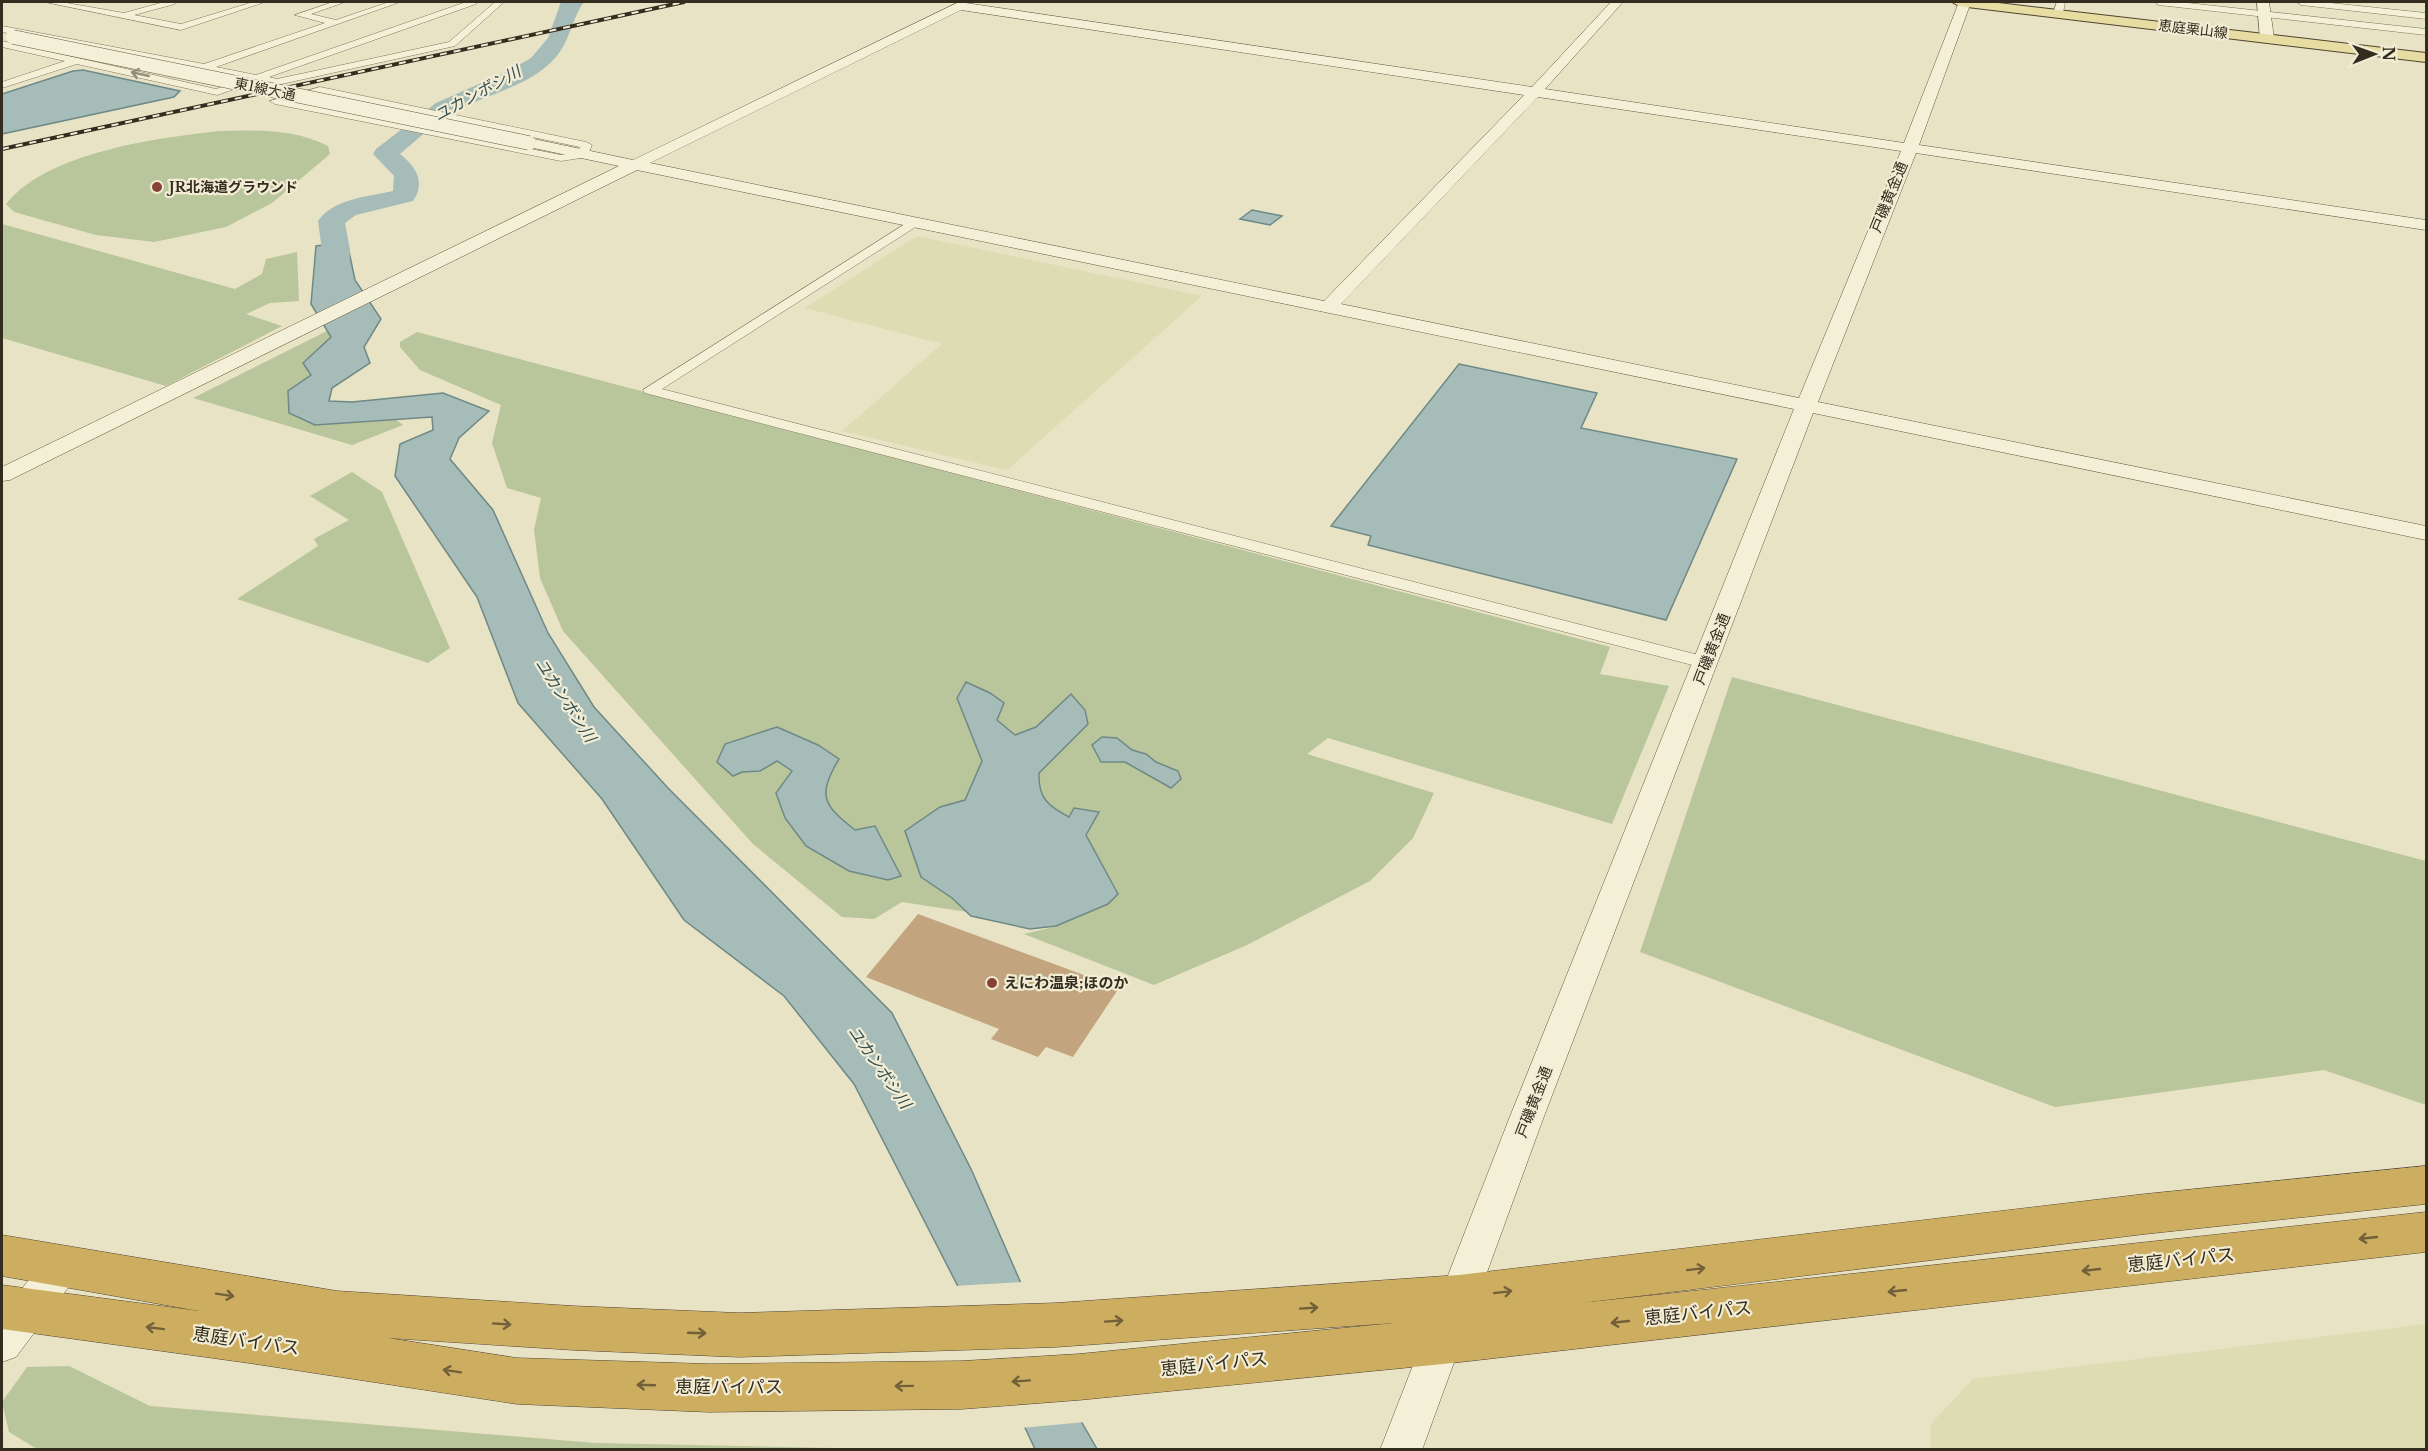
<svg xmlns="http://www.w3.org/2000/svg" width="2428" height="1451" viewBox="0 0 2428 1451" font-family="'Libre Baskerville','Noto Sans JP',serif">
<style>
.farmland{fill:#dddcb3}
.green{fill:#b9c59a}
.water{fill:#a6bcb9;stroke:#6e8986;stroke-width:1.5}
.pier{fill:#e8e3c5}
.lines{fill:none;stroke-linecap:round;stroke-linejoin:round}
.river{fill:#a6bcb9;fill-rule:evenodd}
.building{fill:#c2a57f}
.street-casing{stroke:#81755d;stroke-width:1}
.secondary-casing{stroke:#635740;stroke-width:1}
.primary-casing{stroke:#4f4331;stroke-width:2}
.highway-casing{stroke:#4f4331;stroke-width:1}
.street{fill:#f4f0d7;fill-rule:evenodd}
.secondary{fill:#f4f0d7;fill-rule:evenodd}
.primary{fill:#e7dca1;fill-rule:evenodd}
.highway{fill:#cdad60;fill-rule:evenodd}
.rail-casing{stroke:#332c1f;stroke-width:4}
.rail{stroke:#f1ecd3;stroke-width:2;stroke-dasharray:7;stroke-linecap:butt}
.secondary-bridge-casing{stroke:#635740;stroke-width:15;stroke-linecap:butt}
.secondary-bridge{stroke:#f4f0d7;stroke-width:14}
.oneway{stroke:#948e7b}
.oneway2{stroke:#716039}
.poi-dot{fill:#884135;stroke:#f1ecd3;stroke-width:2}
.labels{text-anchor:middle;stroke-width:4.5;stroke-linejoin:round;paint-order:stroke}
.far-street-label{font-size:14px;fill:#332c1f;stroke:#f1ecd3}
.far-poi-label{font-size:14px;font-weight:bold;fill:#332c1f;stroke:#f1ecd3;text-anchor:start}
.street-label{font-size:15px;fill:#332c1f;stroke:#f1ecd3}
.poi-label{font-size:15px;font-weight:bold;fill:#332c1f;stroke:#f1ecd3;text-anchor:start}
.water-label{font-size:16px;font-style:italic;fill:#304e51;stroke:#f1ecd3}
.near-street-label{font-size:18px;fill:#332c1f;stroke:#f1ecd3}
</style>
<rect width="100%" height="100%" fill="#e8e3c5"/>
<!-- farmland -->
<g class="farmland">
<path d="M 917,236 L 1202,296 L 1007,470 L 842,431 L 942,344 L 805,308 Z"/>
<path d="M 2426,1324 L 2426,1449 L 1931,1449 L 1930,1425 L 1973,1379 Z"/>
</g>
<!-- green -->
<g class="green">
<path d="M 219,131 C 255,130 295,129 328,146 L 330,154 L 272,203 L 226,227 L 154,242 L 96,235 L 14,212 L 6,204 C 47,152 157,138 219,131 Z"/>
<path d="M 2,224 L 235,289 L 262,274 L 266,259 L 297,252 L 299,301 L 270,303 L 246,314 L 282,326 L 166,386 L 2,338 Z"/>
<path d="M 327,331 L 331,337 L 303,363 L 311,375 L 315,425 L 395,419 L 403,425 L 352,445 L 193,398 Z"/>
<path d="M 417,332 L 1610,647 L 1600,674 L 1669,686 L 1612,824 L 1328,738 L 1307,754 L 1434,793 L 1413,838 L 1370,881 L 1247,945 L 1154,985 L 1024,934 L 1058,926 L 902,902 L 874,919 L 842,917 L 753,844 L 563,631 L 540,578 L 534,530 L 541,498 L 507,488 L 492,443 L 501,405 L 420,370 L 400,347 L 400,342 Z"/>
<path d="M 352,472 L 382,492 L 450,648 L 428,663 L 237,599 L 318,546 L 314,539 L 349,520 L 310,496 Z"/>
<path d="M 1732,677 L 2426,861 L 2426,1105 L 2324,1070 L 2055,1107 L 1640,952 Z"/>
<path d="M 69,1366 L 150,1406 L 595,1443 L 881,1449 L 37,1449 L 9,1432 L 2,1402 L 27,1367 Z"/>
</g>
<!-- water -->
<g class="water">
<path d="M 83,70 L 180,91 L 174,97 L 2,134 L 2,94 L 73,71 Z"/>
<path d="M 1252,210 L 1282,216 L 1270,225 L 1240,219 Z"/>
<path d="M 347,242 L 355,280 L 381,319 L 364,347 L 370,363 L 332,388 L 329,401 L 352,402 L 443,393 L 489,411 L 459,438 L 450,459 L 493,510 L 548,633 L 594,707 L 668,788 L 892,1013 L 972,1171 L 1081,1421 L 1097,1449 L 1035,1449 L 968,1306 L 854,1084 L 784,996 L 684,920 L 602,799 L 518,703 L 477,597 L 395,476 L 400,444 L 433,430 L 432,417 L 315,425 L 289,413 L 288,391 L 311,375 L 303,363 L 331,337 L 311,304 L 316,246 Z"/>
<path d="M 1459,364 L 1597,393 L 1581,428 L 1737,459 L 1666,620 L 1368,545 L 1371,536 L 1331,526 Z"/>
<path d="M 966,682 L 990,693 L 1004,703 L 997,720 L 1015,735 L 1036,727 L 1071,694 L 1085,710 L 1088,724 L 1039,773 C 1038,798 1048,806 1069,817 L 1074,808 L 1099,812 L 1086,835 L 1118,894 L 1108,904 L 1056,926 L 1030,929 L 971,916 L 952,898 L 921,877 L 905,831 L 940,807 L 965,800 L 982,761 L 957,698 Z"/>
<path d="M 777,727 L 818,745 L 839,759 C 817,796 823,805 855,830 L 875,826 L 901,876 L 888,880 L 849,871 L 806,846 L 785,818 L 776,793 L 792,771 L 777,761 L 760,771 L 742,772 L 733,776 L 717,762 L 725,744 Z"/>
<path d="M 1102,737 L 1117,738 L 1132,750 L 1146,754 L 1156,762 L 1178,771 L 1181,779 L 1171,788 L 1125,762 L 1101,762 L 1092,745 Z"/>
</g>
<!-- pier -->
<path class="pier" d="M 1023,1282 L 1085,1422 L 1021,1428 L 954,1286 Z"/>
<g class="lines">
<!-- river -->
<path class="river" d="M 561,2 L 584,2 C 572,18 570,42 555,58 C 531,86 486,94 454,112 C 434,123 418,139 400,154 C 416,167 426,182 413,201 L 356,215 L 345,223 L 350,250 L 349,271 L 362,297 L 358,303 L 348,306 L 338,303 L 321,271 L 322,250 L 318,221 C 334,198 368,197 393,191 L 394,176 L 373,154 L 376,149 L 436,103 L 506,72 L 531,58 L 548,38 Z"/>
</g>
<!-- building -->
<path class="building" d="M 918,914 L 1119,988 L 1073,1057 L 1046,1047 L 1038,1057 L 991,1039 L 999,1029 L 866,977 Z"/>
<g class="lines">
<!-- street casing -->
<g class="street-casing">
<g id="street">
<path d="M 45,2 L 61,2 L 124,13 L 164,2 L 176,2 L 175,4 L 134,15 L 181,24 L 253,2 L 265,2 L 181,30 Z"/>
<path d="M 333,2 L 345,2 L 311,14 L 336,20 L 389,2 L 400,2 L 216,67 L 256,75 L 466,2 L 477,2 L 476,4 L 269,77 L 277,79 L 449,42 L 495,2 L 504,2 L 455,46 L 277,85 L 258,81 L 217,95 L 77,64 L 2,88 L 2,82 L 65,61 L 2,47 L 2,41 L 216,89 L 245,79 L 2,32 L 2,26 L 204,64 L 325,23 L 295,15 Z"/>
<path d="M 2057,2 L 2065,2 L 2063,13 L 2058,16 L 2053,13 Z"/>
<path d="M 2155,2 L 2179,2 L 2426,29 L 2426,35 L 2159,5 Z"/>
<path d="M 2297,2 L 2321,2 L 2426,13 L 2426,19 L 2301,5 Z"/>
<path d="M 320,87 L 586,142 L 592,145 L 587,157 L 561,161 L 275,104 L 270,101 ZM 320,93 L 580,147 L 578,152 L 561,155 L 289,101 Z"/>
<path d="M 913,219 L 917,220 L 917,226 L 662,389 L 1714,659 L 1716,663 L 1714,667 L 1700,667 L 645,393 L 643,390 Z"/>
</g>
</g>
<!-- secondary casing -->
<g class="secondary-casing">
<g id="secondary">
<path d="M 959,2 L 1532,87 L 1611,2 L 1623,2 L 1545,89 L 1904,143 L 1959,2 L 1971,2 L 1919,145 L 2426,220 L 2426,230 L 1916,153 L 1818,402 L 2426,526 L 2426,540 L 1813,413 L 1543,1119 L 1422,1450 L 1380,1450 L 1509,1119 L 1794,409 L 637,170 L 10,480 L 2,481 L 2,467 L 619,166 L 524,146 L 521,143 L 524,140 L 529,138 L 633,160 ZM 961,10 L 1524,95 L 1324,301 L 650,163 ZM 1538,97 L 1901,151 L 1799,398 L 1341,304 Z"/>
<path d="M 2257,2 L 2269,2 L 2274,38 L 2272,41 L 2262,41 L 2260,38 Z"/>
<path d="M 63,1248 L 76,1253 L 82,1265 L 76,1277 L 16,1357 L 2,1362 L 2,1314 L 50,1253 Z"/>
</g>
</g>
<!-- primary casing -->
<g class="primary-casing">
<path id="primary" d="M 1952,2 L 1990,2 L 2426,53 L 2426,62 L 1959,6 Z"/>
</g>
<!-- highway casing -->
<g class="highway-casing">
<path id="highway" d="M 2426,1166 L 2426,1204 L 2145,1234 L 1581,1303 L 2426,1212 L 2426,1252 L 1443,1364 L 1079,1400 L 962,1409 L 709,1412 L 517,1404 L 249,1363 L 2,1329 L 2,1285 L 199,1311 L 2,1276 L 2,1235 L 337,1291 L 573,1306 L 739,1313 L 1056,1303 L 1459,1275 L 2145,1194 ZM 1394,1323 L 1079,1354 L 962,1361 L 709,1364 L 517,1358 L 388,1338 L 573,1350 L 739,1357 L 1056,1347 Z"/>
</g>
<!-- street -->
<use href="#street" class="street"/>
<!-- secondary -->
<use href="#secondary" class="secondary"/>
<!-- primary -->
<use href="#primary" class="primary"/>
<!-- highway -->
<use href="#highway" class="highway"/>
<!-- rail casing -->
<g class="rail-casing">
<path id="rail" d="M 2,149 L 684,2"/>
</g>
<!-- rail -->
<use href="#rail" class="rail"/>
<!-- secondary-bridge casing -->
<g class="secondary-bridge-casing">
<path id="secondary-bridge" d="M 13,37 L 529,143"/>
</g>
<!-- secondary-bridge -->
<use href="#secondary-bridge" class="secondary-bridge"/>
</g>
<!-- one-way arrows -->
<defs><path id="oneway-shaft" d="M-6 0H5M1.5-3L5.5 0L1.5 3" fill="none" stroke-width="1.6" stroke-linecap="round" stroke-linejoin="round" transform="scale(1.5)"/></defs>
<use class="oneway" href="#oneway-shaft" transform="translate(140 74) rotate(-167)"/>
<g class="oneway2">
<use href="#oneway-shaft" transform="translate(2368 1238) rotate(174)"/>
<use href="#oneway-shaft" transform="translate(1696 1269) rotate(-7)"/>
<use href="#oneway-shaft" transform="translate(2091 1270) rotate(174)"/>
<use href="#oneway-shaft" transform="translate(1897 1291) rotate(174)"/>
<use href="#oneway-shaft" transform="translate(1503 1292) rotate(-7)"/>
<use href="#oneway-shaft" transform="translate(225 1295) rotate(9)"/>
<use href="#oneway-shaft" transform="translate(1309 1308) rotate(-4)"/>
<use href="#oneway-shaft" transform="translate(1114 1321) rotate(-4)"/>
<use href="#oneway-shaft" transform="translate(1620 1322) rotate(174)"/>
<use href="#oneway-shaft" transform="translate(502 1324) rotate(4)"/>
<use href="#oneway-shaft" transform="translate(155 1328) rotate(-173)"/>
<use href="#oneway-shaft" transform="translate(697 1333) rotate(2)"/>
<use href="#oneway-shaft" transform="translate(452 1371) rotate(-171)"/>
<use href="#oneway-shaft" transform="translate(1021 1381) rotate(176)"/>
<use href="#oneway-shaft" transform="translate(646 1385) rotate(-178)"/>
<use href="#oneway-shaft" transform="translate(904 1386) rotate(179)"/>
</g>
<!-- markers -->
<g class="poi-dot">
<circle cx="157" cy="187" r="6"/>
<circle cx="992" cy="983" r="6"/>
</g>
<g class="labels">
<!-- far-street labels -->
<g class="far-street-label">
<text transform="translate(2193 29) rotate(7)" y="5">恵庭栗山線</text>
<text transform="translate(265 89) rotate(12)" y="5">東1線大通</text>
</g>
<!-- far-poi labels -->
<g class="far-poi-label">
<text x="169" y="192">JR北海道グラウンド</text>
</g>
<!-- street labels -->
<g class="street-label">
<text transform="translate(1889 197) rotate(-68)" y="5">戸磯黄金通</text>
<text transform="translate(1712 649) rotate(-69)" y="5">戸磯黄金通</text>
<text transform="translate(1534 1102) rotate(-69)" y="5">戸磯黄金通</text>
</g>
<!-- poi labels -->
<g class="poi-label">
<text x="1004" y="988">えにわ温泉;ほのか</text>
</g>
<!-- water labels -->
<g class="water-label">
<text transform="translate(477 93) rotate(-29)" y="6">ユカンボシ川</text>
<text transform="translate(566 700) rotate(57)" y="6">ユカンボシ川</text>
<text transform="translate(880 1067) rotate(55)" y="6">ユカンボシ川</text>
</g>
<!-- near-street labels -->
<g class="near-street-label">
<text transform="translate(2181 1260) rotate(-6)" y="6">恵庭バイパス</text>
<text transform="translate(1698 1313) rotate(-6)" y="6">恵庭バイパス</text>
<text transform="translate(246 1341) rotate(8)" y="6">恵庭バイパス</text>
<text transform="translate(1214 1364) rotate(-6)" y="6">恵庭バイパス</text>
<text x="729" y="1393">恵庭バイパス</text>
</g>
</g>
<!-- border -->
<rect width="2428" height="1451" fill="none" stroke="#332c1f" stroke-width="6"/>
<!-- north arrow -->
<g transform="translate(2374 54) rotate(89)" stroke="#f1ecd3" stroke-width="4.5" paint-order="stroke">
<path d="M0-4.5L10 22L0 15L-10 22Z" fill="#332c1f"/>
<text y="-9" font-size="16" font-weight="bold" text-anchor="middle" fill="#332c1f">N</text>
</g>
</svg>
